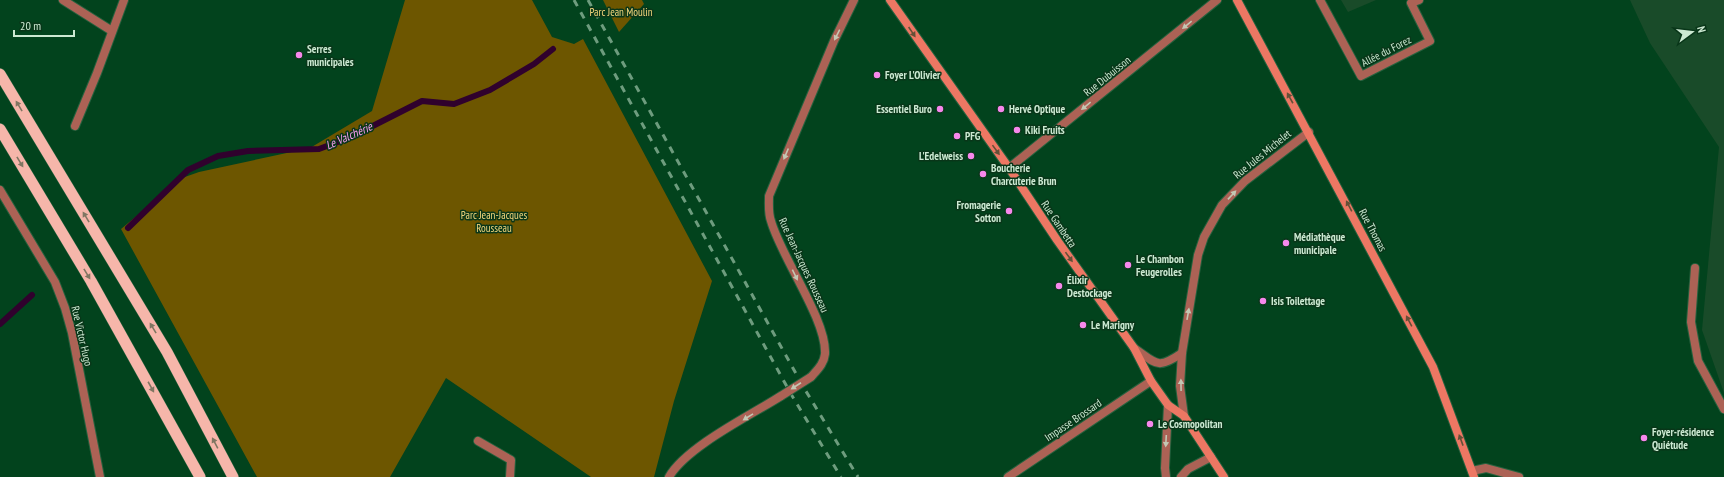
<svg xmlns="http://www.w3.org/2000/svg" width="1724" height="477" viewBox="0 0 1724 477" font-family="'PT Sans Narrow',sans-serif">
<style>
.built{fill:#194b29}
.green{fill:#6d5600}
.lines{fill:none;stroke-linecap:round;stroke-linejoin:round}
.stream{stroke:#30012d;stroke-width:6}
.minor-casing{stroke:#26613e;stroke-width:10}
.tertiary-casing{stroke:#26613e;stroke-width:10}
.secondary-casing{stroke:#26613e;stroke-width:10}
.trunk-casing{stroke:#26613e;stroke-width:12}
.minor{stroke:#ac6255;stroke-width:8}
.tertiary{stroke:#ac6255;stroke-width:8}
.secondary{stroke:#ed7763;stroke-width:8}
.trunk{stroke:#f6b6aa;stroke-width:11}
.rail{stroke:#6e9c7e;stroke-width:3;stroke-dasharray:7 7;stroke-linecap:butt}
.minor-bridge-casing{stroke:#26613e;stroke-width:10;stroke-linecap:butt}
.minor-bridge{stroke:#ac6255;stroke-width:8}
.oneway{fill:#c4c7b3}
.oneway2{fill:#645037}
.oneway3{fill:#807662}
.poi-dot{fill:#f788ec;stroke:#093619;stroke-width:1.5}
.labels{text-anchor:middle;stroke-width:3;stroke-linejoin:round;paint-order:stroke}
.park-label{font-size:11px;fill:#f6d87e;stroke:#093619}
.poi-label{font-size:11px;font-weight:bold;fill:#cce9d2;stroke:#093619;text-anchor:start}
.street-label{font-size:11px;fill:#cce9d2;stroke:#093619}
.water-label{font-size:12px;font-style:italic;fill:#fb9df1;stroke:#093619}
</style>
<rect width="100%" height="100%" fill="#02431d"/>
<!-- built -->
<g class="built">
<path d="M 1341,0 L 1376,0 L 1348,12 Z"/>
<path d="M 1630,0 L 1724,0 L 1724,393 L 1702,330 L 1719,147 L 1650,43 Z"/>
</g>
<!-- green -->
<g class="green">
<path d="M 405,0 L 532,0 L 552,37 L 574,44 L 583,39 L 712,281 L 674,401 L 654,477 L 591,477 L 446,378 L 390,477 L 257,477 L 121,229 L 182,178 L 199,172 L 310,148 L 372,111 Z"/>
<path d="M 603,0 L 642,0 L 644,4 L 619,32 Z"/>
</g>
<g class="lines">
<!-- stream -->
<g class="stream">
<path d="M 128,228 L 188,170 L 218,156 L 248,151 L 319,149 L 351,137 L 422,101 L 454,104 L 490,90 L 534,64 L 553,49"/>
<path d="M 0,324 L 32,295"/>
</g>
<!-- minor casing -->
<g class="minor-casing">
<g id="minor">
<path d="M 63,0 L 112,31"/>
<path d="M 1320,0 L 1361,76 L 1430,41 L 1411,3 L 1419,0"/>
<path d="M 75,126 L 97,73 L 124,0"/>
<path d="M 1009,168 L 1217,0"/>
<path d="M 1695,268 L 1691,322 L 1698,361 L 1724,409"/>
<path d="M 1134,348 C 1157,364 1157,370 1182,353"/>
<path d="M 811,377 C 817,370 824,364 825,354 C 827,320 781,257 771,221 C 768,213 769,204 769,196 L 834,41 L 854,0"/>
<path d="M 1184,416 L 1180,386 L 1182,353 L 1198,255 L 1204,237 L 1222,205 L 1245,181 L 1309,132"/>
<path d="M 478,441 L 511,460 L 510,477"/>
<path d="M 1472,471 L 1486,468 L 1519,477"/>
<path d="M 669,477 C 686,447 751,415 781,396"/>
<path d="M 1008,477 L 1151,381"/>
<path d="M 1166,477 L 1165,468 L 1168,405"/>
<path d="M 1181,477 L 1188,469 L 1211,457"/>
</g>
</g>
<!-- tertiary casing -->
<g class="tertiary-casing">
<path id="tertiary" d="M 0,190 L 55,282 L 65,308 L 72,333 L 100,477"/>
</g>
<!-- secondary casing -->
<g class="secondary-casing">
<g id="secondary">
<path d="M 890,0 L 1009,168 L 1057,240 L 1134,348 L 1151,381 L 1168,405 L 1184,416 L 1224,477"/>
<path d="M 1237,0 L 1433,367 L 1474,477"/>
</g>
</g>
<!-- trunk casing -->
<g class="trunk-casing">
<g id="trunk">
<path d="M 0,74 L 167,352 L 233,477"/>
<path d="M 0,129 L 91,281 L 200,477"/>
</g>
</g>
<!-- minor -->
<use href="#minor" class="minor"/>
<!-- tertiary -->
<use href="#tertiary" class="tertiary"/>
<!-- secondary -->
<use href="#secondary" class="secondary"/>
<!-- trunk -->
<use href="#trunk" class="trunk"/>
<!-- rail -->
<g class="rail">
<path d="M 574,0 L 791,394 L 841,477"/>
<path d="M 588,0 L 804,388 L 858,477"/>
</g>
<!-- minor-bridge casing -->
<g class="minor-bridge-casing">
<path id="minor-bridge" d="M 781,396 L 811,377"/>
</g>
<!-- minor-bridge -->
<use href="#minor-bridge" class="minor-bridge"/>
</g>
<!-- one-way arrows -->
<defs><path id="oneway-solid" d="M-6-.8H1V-3.2L6.5 0L1 3.2V.8H-6Z"/></defs>
<g class="oneway">
<use href="#oneway-solid" transform="translate(1187 25) rotate(141)"/>
<use href="#oneway-solid" transform="translate(837 35) rotate(117)"/>
<use href="#oneway-solid" transform="translate(1086 106) rotate(141)"/>
<use href="#oneway-solid" transform="translate(786 154) rotate(113)"/>
<use href="#oneway-solid" transform="translate(1232 195) rotate(-47)"/>
<use href="#oneway-solid" transform="translate(795 275) rotate(64)"/>
<use href="#oneway-solid" transform="translate(1188 314) rotate(-80)"/>
<use href="#oneway-solid" transform="translate(1181 385) rotate(-91)"/>
<use href="#oneway-solid" transform="translate(796 386) rotate(147)"/>
<use href="#oneway-solid" transform="translate(748 417) rotate(148)"/>
<use href="#oneway-solid" transform="translate(1166 441) rotate(93)"/>
</g>
<g class="oneway2">
<use href="#oneway-solid" transform="translate(912 32) rotate(56)"/>
<use href="#oneway-solid" transform="translate(1290 98) rotate(-119)"/>
<use href="#oneway-solid" transform="translate(996 150) rotate(54)"/>
<use href="#oneway-solid" transform="translate(1349 206) rotate(-118)"/>
<use href="#oneway-solid" transform="translate(1069 257) rotate(54)"/>
<use href="#oneway-solid" transform="translate(1409 321) rotate(-118)"/>
<use href="#oneway-solid" transform="translate(1461 440) rotate(-110)"/>
</g>
<g class="oneway3">
<use href="#oneway-solid" transform="translate(19 106) rotate(-121)"/>
<use href="#oneway-solid" transform="translate(20 162) rotate(59)"/>
<use href="#oneway-solid" transform="translate(86 217) rotate(-121)"/>
<use href="#oneway-solid" transform="translate(87 274) rotate(59)"/>
<use href="#oneway-solid" transform="translate(153 328) rotate(-121)"/>
<use href="#oneway-solid" transform="translate(151 387) rotate(61)"/>
<use href="#oneway-solid" transform="translate(215 443) rotate(-118)"/>
</g>
<!-- markers -->
<g class="poi-dot">
<circle cx="299" cy="55" r="4"/>
<circle cx="877" cy="75" r="4"/>
<circle cx="940" cy="109" r="4"/>
<circle cx="1001" cy="109" r="4"/>
<circle cx="1017" cy="130" r="4"/>
<circle cx="957" cy="136" r="4"/>
<circle cx="971" cy="156" r="4"/>
<circle cx="983" cy="174" r="4"/>
<circle cx="1009" cy="211" r="4"/>
<circle cx="1286" cy="243" r="4"/>
<circle cx="1128" cy="265" r="4"/>
<circle cx="1059" cy="286" r="4"/>
<circle cx="1263" cy="301" r="4"/>
<circle cx="1083" cy="325" r="4"/>
<circle cx="1150" cy="424" r="4"/>
<circle cx="1644" cy="438" r="4"/>
</g>
<g class="labels">
<!-- park labels -->
<g class="park-label">
<text x="621" y="16">Parc Jean Moulin</text>
<text x="494" y="219">Parc Jean-Jacques<tspan x="494" dy="13">Rousseau</tspan></text>
</g>
<!-- poi labels -->
<g class="poi-label">
<text x="307" y="53">Serres<tspan x="307" dy="13">municipales</tspan></text>
<text x="885" y="79">Foyer L'Olivier</text>
<text x="932" y="113" text-anchor="end">Essentiel Buro</text>
<text x="1009" y="113">Hervé Optique</text>
<text x="1025" y="134">Kiki Fruits</text>
<text x="965" y="140">PFG</text>
<text x="963" y="160" text-anchor="end">L'Edelweiss</text>
<text x="991" y="172">Boucherie<tspan x="991" dy="13">Charcuterie Brun</tspan></text>
<text x="1001" y="209" text-anchor="end">Fromagerie<tspan x="1001" dy="13">Sotton</tspan></text>
<text x="1294" y="241">Médiathèque<tspan x="1294" dy="13">municipale</tspan></text>
<text x="1136" y="263">Le Chambon<tspan x="1136" dy="13">Feugerolles</tspan></text>
<text x="1067" y="284">Élixir<tspan x="1067" dy="13">Destockage</tspan></text>
<text x="1271" y="305">Isis Toilettage</text>
<text x="1091" y="329">Le Marigny</text>
<text x="1158" y="428">Le Cosmopolitan</text>
<text x="1652" y="436">Foyer-résidence<tspan x="1652" dy="13">Quiétude</tspan></text>
</g>
<!-- street labels -->
<g class="street-label">
<text transform="translate(1386 51) rotate(-27)" y="4">Allée du Forez</text>
<text transform="translate(1107 76) rotate(-39)" y="4">Rue Dubuisson</text>
<text transform="translate(1262 154) rotate(-39)" y="4">Rue Jules Michelet</text>
<text transform="translate(1059 224) rotate(56)" y="4">Rue Gambetta</text>
<text transform="translate(1373 230) rotate(62)" y="4">Rue Thomas</text>
<text transform="translate(804 265) rotate(65)" y="4">Rue Jean-Jacques Rousseau</text>
<text transform="translate(82 336) rotate(77)" y="4">Rue Victor Hugo</text>
<text transform="translate(1073 420) rotate(-34)" y="4">Impasse Brossard</text>
</g>
<!-- water labels -->
<g class="water-label">
<text transform="translate(349 136) rotate(-24)" y="4">Le Valchérie</text>
</g>
</g>
<!-- north arrow -->
<g transform="translate(1692 32) rotate(75)" stroke="#093619" stroke-width="3" paint-order="stroke">
<path d="M0-3L7 15L0 10L-7 15Z" fill="#cce9d2"/>
<text y="-6" font-size="11" font-weight="bold" text-anchor="middle" fill="#cce9d2">N</text>
</g>
<!-- scale -->
<path d="M14 30v6h60v-6" fill="none" stroke="#cce9d2" stroke-width="2"/>
<text x="20" y="30" font-size="12" fill="#cce9d2" stroke="#093619" stroke-width="3" paint-order="stroke">20 m</text>
</svg>
